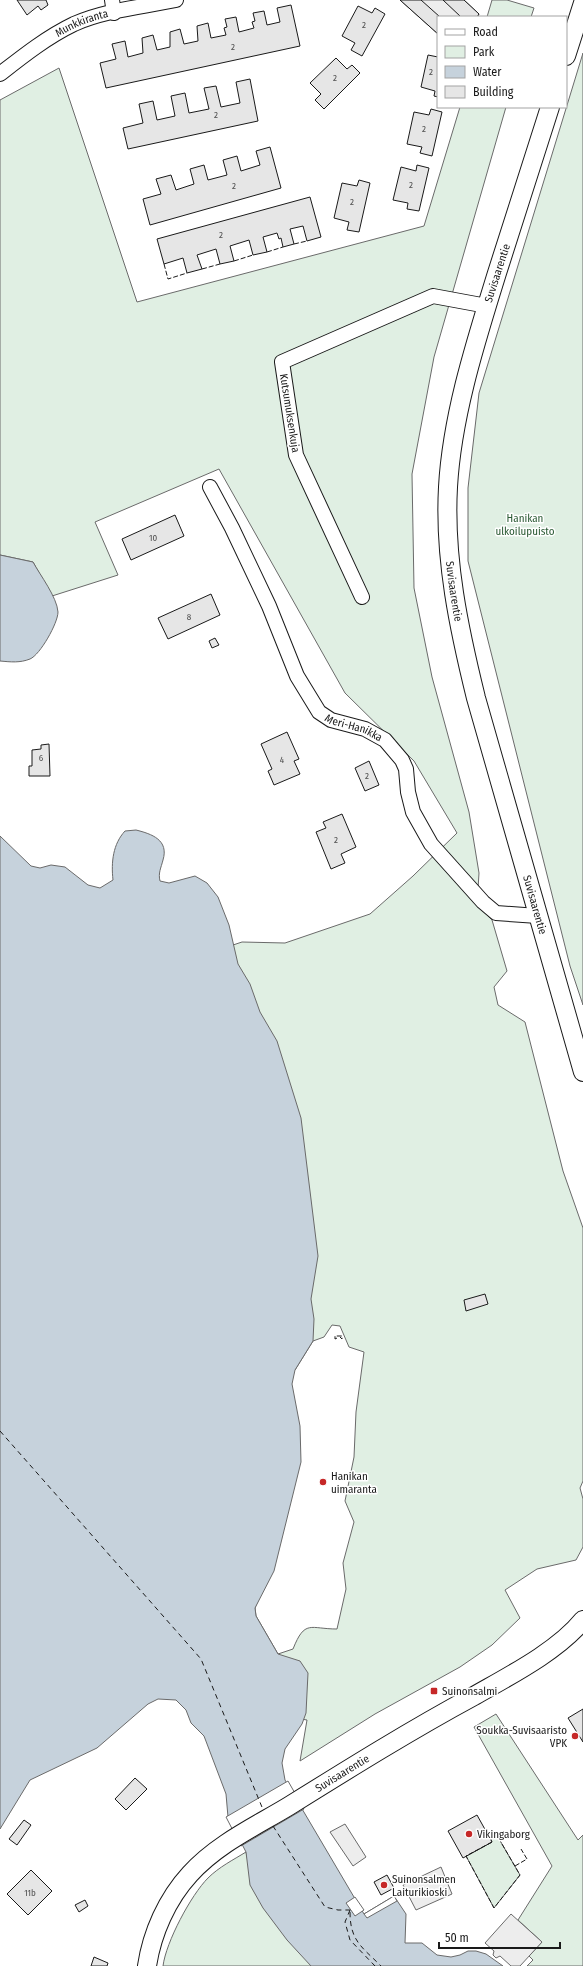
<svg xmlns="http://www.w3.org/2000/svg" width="583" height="1966" viewBox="0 0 583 1966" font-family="'Fira Sans Condensed',sans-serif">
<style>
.green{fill:#e0efe3;stroke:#6a6a6a}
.parking{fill:#ededed;stroke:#6a6a6a}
.water{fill:#c6d2dc;stroke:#6a6a6a}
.pier{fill:#fff;stroke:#6a6a6a}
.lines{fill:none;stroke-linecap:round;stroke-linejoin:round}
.ferry{stroke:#1a1a1a;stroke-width:1;stroke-dasharray:5 4;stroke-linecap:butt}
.building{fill:#e6e6e6;stroke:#1a1a1a}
.minor-casing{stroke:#1a1a1a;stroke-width:16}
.tertiary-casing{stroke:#1a1a1a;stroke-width:20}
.minor{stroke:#fff;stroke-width:14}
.tertiary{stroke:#fff;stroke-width:18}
.fence{stroke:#1a1a1a;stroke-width:1;stroke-dasharray:5 2;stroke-linecap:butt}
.poi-dot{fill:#c62828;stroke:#fff;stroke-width:1.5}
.labels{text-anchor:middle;stroke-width:3;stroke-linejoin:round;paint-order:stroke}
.number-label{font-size:9px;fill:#4d4d4d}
.street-label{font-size:11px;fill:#1a1a1a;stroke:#fff}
.park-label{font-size:11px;fill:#2b5a34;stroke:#fff}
.poi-label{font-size:11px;fill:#1a1a1a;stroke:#fff;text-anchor:start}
</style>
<rect width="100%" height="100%" fill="#fff"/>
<!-- green -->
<g class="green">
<path d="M 492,0 L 507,0 L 534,8 L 531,17 L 487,17 Z"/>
<path d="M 583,53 L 583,1005 L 570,966 L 468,561 L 468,488 L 479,393 Z"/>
<path d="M 59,68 L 137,302 L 424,226 L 460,107 L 506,107 L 434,357 L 412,474 L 414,588 L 432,677 L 469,812 L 479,873 L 477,905 L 492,920 L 507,971 L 494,987 L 498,1005 L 525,1022 L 563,1171 L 583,1228 L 583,1481 L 580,1488 L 583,1499 L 583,1547 L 576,1560 L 537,1569 L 505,1590 L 520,1618 L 492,1645 L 460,1667 L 375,1714 L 300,1761 L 307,1720 L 295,1718 L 231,1640 L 258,1600 L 255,1608 L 256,1616 L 278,1654 L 293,1649 C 305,1619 310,1629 337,1629 L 346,1589 L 343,1563 L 354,1522 L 345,1501 L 354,1457 L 356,1412 L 364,1352 L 349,1347 L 340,1326 L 332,1325 L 324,1337 L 313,1341 L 295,1370 L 233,945 L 242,942 L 285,943 L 370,914 L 413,876 L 457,833 L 414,761 L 345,693 L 219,469 L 95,522 L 118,575 L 52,596 L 33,562 L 0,555 L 0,100 Z"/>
<path d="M 496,1714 L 578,1840 L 583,1835 L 583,1966 L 527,1966 L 533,1960 L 529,1956 L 542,1942 L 518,1920 L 552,1866 L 474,1727 Z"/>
<path d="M 495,1832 L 520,1875 L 494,1908 L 466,1856 L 492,1842 L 490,1837 Z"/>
<path d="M 246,1852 L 248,1861 L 341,1966 L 163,1966 C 166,1942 191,1895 208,1878 C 219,1867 233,1860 246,1852 Z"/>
</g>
<!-- parking -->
<g class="parking">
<path d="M 400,0 L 464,0 L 479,14 L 477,17 L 438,17 L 438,34 Z"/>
<path d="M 345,1824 L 366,1857 L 353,1866 L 330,1832 Z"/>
<path d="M 441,1867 L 452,1894 L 416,1910 L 403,1885 Z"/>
<path d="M 511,1914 L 542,1942 L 520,1966 L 511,1966 L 500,1956 L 496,1958 L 493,1955 L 494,1951 L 485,1943 Z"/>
</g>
<!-- water -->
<g class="water">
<path d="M 0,555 L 33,562 C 40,575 57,597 58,612 C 58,623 40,655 30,659 C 20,663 11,662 0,661 Z"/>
<path d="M 136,830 C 152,834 169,840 163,860 C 161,868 158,873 160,881 L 169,883 L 195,876 L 207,883 L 218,897 L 229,925 L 238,964 L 250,984 L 260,1012 L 277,1041 L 301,1118 L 318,1256 L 311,1299 L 314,1319 L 313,1341 L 295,1370 L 292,1384 L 300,1426 L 301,1462 L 274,1571 L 255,1608 L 256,1616 L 278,1654 L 300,1661 L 308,1673 L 306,1713 L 302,1724 L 285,1749 L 282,1763 L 285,1780 L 364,1914 L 394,1896 L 406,1914 L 405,1943 L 422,1943 L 437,1955 L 451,1957 L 460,1955 L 468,1951 L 476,1951 L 486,1954 L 503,1966 L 311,1966 L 287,1940 L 263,1908 L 250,1885 L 246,1852 L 228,1817 L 226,1794 L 204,1736 L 191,1723 L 186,1710 L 176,1700 L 158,1699 L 148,1704 L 97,1748 L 30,1780 L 0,1829 L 0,836 L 31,866 L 40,868 L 51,865 L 65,867 L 88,885 L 100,888 L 113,880 C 111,862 113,844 125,831 Z"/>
</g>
<!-- pier -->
<g class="pier">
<path d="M 288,1781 L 304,1809 L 241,1846 L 226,1817 Z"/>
<path d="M 394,1896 L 397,1901 L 367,1918 L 364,1914 Z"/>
<path d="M 355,1897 L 364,1910 L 355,1916 L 346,1903 Z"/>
</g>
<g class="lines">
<!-- ferry -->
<g class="ferry">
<path d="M 0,1431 L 201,1659 L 264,1812"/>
<path d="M 273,1826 L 325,1907 L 338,1910 L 350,1910"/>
<path d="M 350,1910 L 345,1922 L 350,1940 L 375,1966"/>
<path d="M 350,1912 C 350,1941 362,1947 381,1966"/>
</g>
</g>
<!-- building -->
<g class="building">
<path d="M 17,0 L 46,0 L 48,5 L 41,10 L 38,6 L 27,15 Z"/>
<path d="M 400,0 L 421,0 L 440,17 L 438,17 L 438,34 Z"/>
<path d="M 443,0 L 464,0 L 479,14 L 477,17 L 461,17 Z"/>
<path d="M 291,5 L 300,46 L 106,88 L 100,63 L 116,59 L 112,44 L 125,41 L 128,57 L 143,53 L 142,38 L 153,35 L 157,50 L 170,47 L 170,32 L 180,29 L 184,44 L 198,41 L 197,26 L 208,23 L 211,38 L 226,35 L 224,28 L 227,27 L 225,19 L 236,17 L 239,32 L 254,28 L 252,22 L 255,21 L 253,13 L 264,11 L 267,25 L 280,22 L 277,8 Z"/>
<path d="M 358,6 L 372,13 L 375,8 L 385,14 L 362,56 L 351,50 L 355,43 L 342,36 Z"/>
<path d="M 428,55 L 438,57 L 438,97 L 434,96 L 435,91 L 421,87 Z"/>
<path d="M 336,58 L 347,69 L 352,65 L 360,73 L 324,109 L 315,100 L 321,94 L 310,83 Z"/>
<path d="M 250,79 L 258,121 L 128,149 L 123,128 L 143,123 L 139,104 L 153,101 L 157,120 L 175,116 L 171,96 L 185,93 L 189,113 L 209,109 L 204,88 L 216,86 L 221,107 L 240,103 L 236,82 Z"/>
<path d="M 431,109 L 442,112 L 432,156 L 420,153 L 422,147 L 407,144 L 414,112 L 429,115 Z"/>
<path d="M 270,147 L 281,188 L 150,225 L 143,199 L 161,194 L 156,179 L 171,175 L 176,190 L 194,184 L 190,169 L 204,165 L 208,180 L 227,175 L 223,160 L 237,156 L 241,171 L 260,165 L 256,151 Z"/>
<path d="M 417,165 L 429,168 L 419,211 L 407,209 L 408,203 L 393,200 L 401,167 L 416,171 Z"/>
<path d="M 359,180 L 370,183 L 359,232 L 347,230 L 349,222 L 334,218 L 342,183 L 357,186 Z"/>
<path d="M 310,197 L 321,237 L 307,241 L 303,226 L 290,229 L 294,244 L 283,247 L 281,238 L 279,239 L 277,233 L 263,237 L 267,252 L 253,255 L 249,240 L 230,246 L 234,261 L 220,264 L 216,249 L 197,255 L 202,269 L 187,273 L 183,258 L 164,264 L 157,239 Z"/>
<path d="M 175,515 L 184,536 L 131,560 L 122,539 Z"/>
<path d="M 211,594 L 220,615 L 168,639 L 158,618 Z"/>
<path d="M 215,638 L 219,645 L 212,648 L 209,641 Z"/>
<path d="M 287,732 L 299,759 L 294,761 L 300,774 L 274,785 L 268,771 L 272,769 L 261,744 Z"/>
<path d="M 49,744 L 50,776 L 29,776 L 29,766 L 32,766 L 32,750 L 41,749 L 41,745 Z"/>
<path d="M 369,761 L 379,785 L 365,791 L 355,768 Z"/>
<path d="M 342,814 L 356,847 L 341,854 L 345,863 L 331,869 L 316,832 L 326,828 L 323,822 Z"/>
<path d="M 485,1294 L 488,1304 L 466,1311 L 464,1300 Z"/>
<path d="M 583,1709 L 583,1742 L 568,1718 Z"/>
<path d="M 135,1778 L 147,1789 L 126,1810 L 115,1799 Z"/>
<path d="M 477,1815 L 492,1842 L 463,1858 L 448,1831 Z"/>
<path d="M 24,1820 L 31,1825 L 17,1845 L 9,1839 Z"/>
<path d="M 31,1870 L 52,1891 L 28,1915 L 7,1894 Z"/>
<path d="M 387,1875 L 394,1888 L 381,1895 L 374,1882 Z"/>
<path d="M 85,1900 L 88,1906 L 79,1912 L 75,1905 Z"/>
<path d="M 94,1957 L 108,1963 L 107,1966 L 91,1966 Z"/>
</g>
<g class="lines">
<!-- minor casing -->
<g class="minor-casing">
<g id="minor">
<path d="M 112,0 L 114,13"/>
<path id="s1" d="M 0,74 C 23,56 47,37 74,24 C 105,10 143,7 176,0"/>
<path id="s2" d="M 210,487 L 232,528 L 269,606 L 297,676 L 319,712 L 331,720 L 365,729 L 385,740 L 402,760 L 406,769 L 408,792 L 413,812 L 431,844 L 483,902 L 496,913 L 538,916"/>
<path d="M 362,597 L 296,455 L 282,362 L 433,296 L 487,306"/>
</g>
</g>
<!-- tertiary casing -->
<g class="tertiary-casing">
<g id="tertiary">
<path d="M 566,56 L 583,3"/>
<path id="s3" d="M 550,107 C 532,162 515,218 497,273 C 476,341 452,415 448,487 C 444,559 459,629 476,698 L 583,1072"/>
<path id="s4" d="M 147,1966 C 152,1933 167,1899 190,1874 C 217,1844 256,1826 289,1806 C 350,1768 411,1730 474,1696 C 509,1676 558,1651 583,1620"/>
</g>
</g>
<!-- minor -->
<use href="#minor" class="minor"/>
<!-- tertiary -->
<use href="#tertiary" class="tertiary"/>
<!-- fence -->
<g class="fence">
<path d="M 294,244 L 307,241"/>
<path d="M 267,252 L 283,247"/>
<path d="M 234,261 L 253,255"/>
<path d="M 164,264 L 168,279 L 187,273"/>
<path d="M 202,269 L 220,264"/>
<path d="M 337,1338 L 335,1339 L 335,1336 L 342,1336 L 342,1339 L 340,1337"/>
<path d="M 495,1832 L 520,1875 L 494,1908 L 466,1856 L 492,1842 L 490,1837 Z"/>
<path d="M 515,1866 L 527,1859 L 521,1849"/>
</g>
</g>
<!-- markers -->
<g class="poi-dot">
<circle cx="323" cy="1482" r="4"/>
<rect x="430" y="1687" width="8" height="8" rx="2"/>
<circle cx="575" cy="1736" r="4"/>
<circle cx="469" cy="1834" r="4"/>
<circle cx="384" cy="1885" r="4"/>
</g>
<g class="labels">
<!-- number labels -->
<g class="number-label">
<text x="364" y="28">2</text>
<text x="233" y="50">2</text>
<text x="431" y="75">2</text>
<text x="335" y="81">2</text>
<text x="216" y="118">2</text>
<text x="424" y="132">2</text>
<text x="411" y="188">2</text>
<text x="234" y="189">2</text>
<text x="352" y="205">2</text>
<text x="221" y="238">2</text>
<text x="153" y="541">10</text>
<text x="189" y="620">8</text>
<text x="41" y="761">6</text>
<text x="282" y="763">4</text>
<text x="367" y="779">2</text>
<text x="336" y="843">2</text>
<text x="30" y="1896">11b</text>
</g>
<!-- street labels -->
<g class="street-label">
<text dy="4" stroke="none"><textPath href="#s1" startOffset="97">Munkkiranta</textPath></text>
<text transform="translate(497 273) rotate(-72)" y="4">Suvisaarentie</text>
<text transform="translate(290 413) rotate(81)" y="4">Kutsumuksenkuja</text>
<text dy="4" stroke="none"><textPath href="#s3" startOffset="499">Suvisaarentie</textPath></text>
<text dy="4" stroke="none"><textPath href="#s2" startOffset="289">Meri-Hanikka</textPath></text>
<text dy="4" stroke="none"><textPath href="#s3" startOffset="823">Suvisaarentie</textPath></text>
<text dy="4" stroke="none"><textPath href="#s4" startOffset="286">Suvisaarentie</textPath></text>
</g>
<!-- park labels -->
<g class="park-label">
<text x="525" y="522">Hanikan<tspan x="525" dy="13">ulkoilupuisto</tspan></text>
</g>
<!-- poi labels -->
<g class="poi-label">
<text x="331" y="1480">Hanikan<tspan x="331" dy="13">uimaranta</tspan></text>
<text x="442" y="1695">Suinonsalmi</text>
<text x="567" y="1734" text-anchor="end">Soukka-Suvisaaristo<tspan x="567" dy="13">VPK</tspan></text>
<text x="477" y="1838">Vikingaborg</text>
<text x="392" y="1883">Suinonsalmen<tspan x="392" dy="13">Laiturikioski</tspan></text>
</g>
</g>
<!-- legend -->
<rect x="437" y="16" width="130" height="92" fill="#ffffff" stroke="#a3a3a3"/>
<rect x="445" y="29" width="20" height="6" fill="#ffffff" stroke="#a3a3a3"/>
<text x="473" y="36" font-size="12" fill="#1a1a1a">Road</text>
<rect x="445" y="46" width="20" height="12" fill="#e0efe3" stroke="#a3a3a3"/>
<text x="473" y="56" font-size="12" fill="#1a1a1a">Park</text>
<rect x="445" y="66" width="20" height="12" fill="#c6d2dc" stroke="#a3a3a3"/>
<text x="473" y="76" font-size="12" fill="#1a1a1a">Water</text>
<rect x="445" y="86" width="20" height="12" fill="#e6e6e6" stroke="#a3a3a3"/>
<text x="473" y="96" font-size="12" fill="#1a1a1a">Building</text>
<!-- scale -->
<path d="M439 1942v6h121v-6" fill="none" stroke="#1a1a1a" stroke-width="2"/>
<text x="445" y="1942" font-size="12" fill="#1a1a1a" stroke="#ffffff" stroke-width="3" paint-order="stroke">50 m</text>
</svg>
